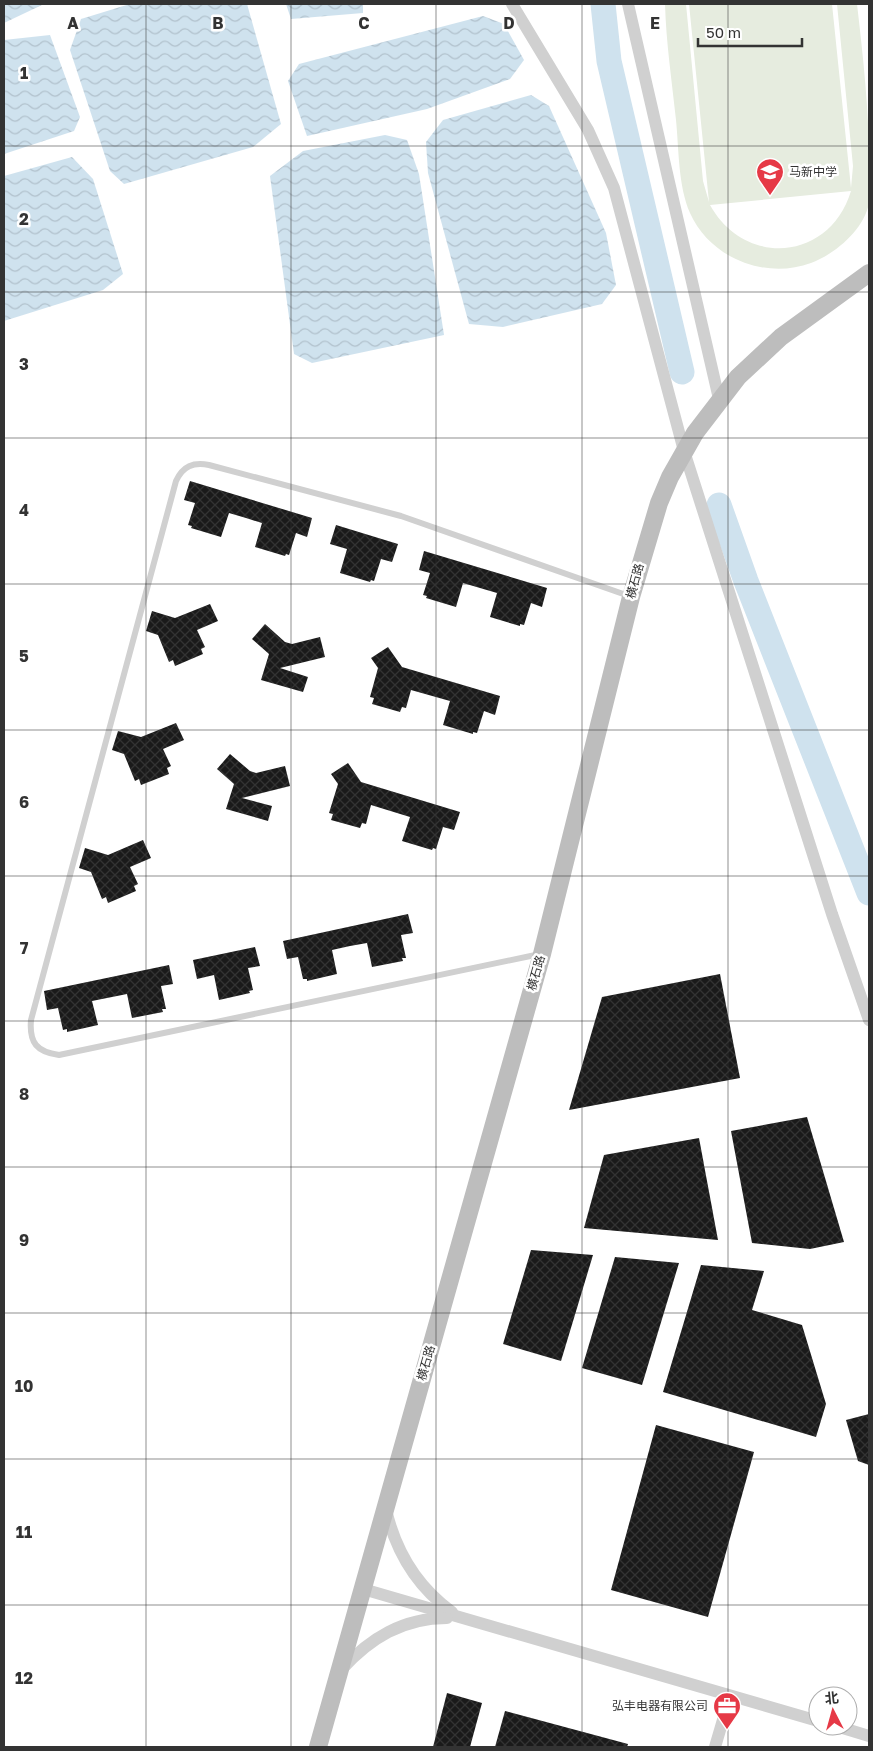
<svg xmlns="http://www.w3.org/2000/svg" width="873" height="1751" viewBox="0 0 873 1751" font-family="'Golos Text','Noto Sans SC',sans-serif">
<style>
.park{fill:#e6ecdf;fill-rule:evenodd}
.water{fill:url(#water-waves)}
.lines{fill:none;stroke-linecap:round;stroke-linejoin:round}
.river{stroke:#cfe2ee;stroke-width:25}
.building{fill:url(#building-cross-hatch)}
.service{stroke:#d0d0d0;stroke-width:6}
.minor{stroke:#d0d0d0;stroke-width:12}
.secondary{stroke:#bdbdbd;stroke-width:18}
.grid{fill:none;stroke:#333;stroke-width:1;stroke-opacity:0.55}
.labels{text-anchor:middle;stroke-width:5;stroke-linejoin:round;paint-order:stroke}
.poi-label{font-size:12px;fill:#333;stroke:#fff;text-anchor:start}
.street-label{font-size:12px;fill:#333;stroke:#fff}
.grid-label{font-size:16px;text-anchor:middle;font-weight:bold;fill:#333;stroke:#fff;stroke-width:5;stroke-linejoin:round;paint-order:stroke}
</style>
<defs>
<pattern id="water-waves" width="16" height="10" patternUnits="userSpaceOnUse" patternTransform="scale(1.25)"><rect width="16" height="10" fill="#cfe2ee"/><path d="M0 5q4-4 8 0t8 0" fill="none" stroke="#b2c2cd"/></pattern>
<pattern id="building-cross-hatch" width="8" height="8" patternUnits="userSpaceOnUse" patternTransform="scale(1.25)"><rect width="8" height="8" fill="#1a1a1a"/><path d="M0 0l8 8M0 8l8-8" fill="none" stroke="#333"/></pattern>
</defs>
<rect width="100%" height="100%" fill="#fff"/>
<!-- park -->
<path class="park" d="M 665,4 L 686,4 L 703,181 L 709,202 L 689,4 L 832,4 L 851,188 L 853,166 L 837,4 L 857,4 C 863,56 869,109 869,162 C 869,175 871,190 869,203 C 864,230 835,254 811,263 C 765,280 710,258 690,213 C 678,185 679,150 676,120 C 672,82 666,42 665,4 ZM 851,191 C 830,261 745,268 710,205 Z"/>
<!-- water -->
<g class="water">
<path d="M 4,4 L 44,4 L 4,23 Z"/>
<path d="M 130,4 L 247,4 L 281,124 L 253,147 L 124,184 L 110,171 L 70,50 L 81,19 Z"/>
<path d="M 286,4 L 363,4 L 363,13 L 291,19 Z"/>
<path d="M 483,16 L 504,24 L 524,60 L 510,79 L 427,109 L 307,136 L 288,81 L 299,64 Z"/>
<path d="M 50,35 L 80,117 L 74,131 L 4,154 L 4,40 Z"/>
<path d="M 531,95 L 549,106 L 606,233 L 616,285 L 602,304 L 503,327 L 469,324 L 428,173 L 426,142 L 443,120 Z"/>
<path d="M 385,135 L 407,140 L 419,174 L 444,335 L 312,363 L 294,354 L 270,176 L 303,151 Z"/>
<path d="M 72,157 L 93,179 L 123,274 L 103,290 L 4,321 L 4,176 Z"/>
</g>
<g class="lines">
<!-- river -->
<g class="river">
<path d="M 603,4 L 609,61 L 682,372"/>
<path d="M 719,505 L 746,581 L 869,893"/>
</g>
</g>
<!-- building -->
<g class="building">
<path d="M 190,481 L 312,518 L 307,537 L 296,533 L 289,555 L 286,554 L 285,556 L 255,547 L 262,523 L 246,518 L 229,513 L 221,537 L 191,528 L 192,526 L 188,525 L 195,503 L 184,500 Z"/>
<path d="M 336,525 L 398,544 L 392,562 L 381,559 L 374,581 L 371,580 L 370,582 L 340,573 L 347,549 L 330,544 Z"/>
<path d="M 424,551 L 547,588 L 542,607 L 531,603 L 524,625 L 520,624 L 520,626 L 490,617 L 497,593 L 463,583 L 456,607 L 426,598 L 427,596 L 423,595 L 430,573 L 419,570 Z"/>
<path d="M 210,604 L 218,621 L 197,630 L 205,647 L 201,649 L 203,654 L 175,666 L 173,660 L 169,662 L 158,635 L 146,631 L 152,611 L 175,618 Z"/>
<path d="M 265,624 L 285,642 L 292,644 L 320,637 L 325,657 L 280,668 L 308,677 L 303,692 L 261,680 L 269,654 L 252,639 Z"/>
<path d="M 388,647 L 402,667 L 500,696 L 495,715 L 484,711 L 477,733 L 473,732 L 473,734 L 443,725 L 450,701 L 411,690 L 406,708 L 402,707 L 400,712 L 372,704 L 374,698 L 370,697 L 378,668 L 371,658 Z"/>
<path d="M 176,723 L 184,740 L 163,749 L 171,766 L 167,768 L 169,774 L 141,785 L 139,779 L 135,781 L 124,754 L 112,750 L 118,731 L 141,737 Z"/>
<path d="M 230,754 L 250,771 L 256,773 L 285,766 L 290,786 L 242,798 L 272,806 L 268,821 L 226,809 L 234,784 L 217,769 Z"/>
<path d="M 348,763 L 361,782 L 460,812 L 454,830 L 443,827 L 436,849 L 433,848 L 432,850 L 402,841 L 410,817 L 371,805 L 366,824 L 362,823 L 360,828 L 331,820 L 333,814 L 329,813 L 338,784 L 331,774 Z"/>
<path d="M 143,840 L 151,858 L 130,867 L 138,884 L 134,886 L 136,891 L 108,903 L 106,897 L 102,899 L 91,872 L 79,868 L 85,848 L 108,855 Z"/>
<path d="M 408,914 L 413,933 L 401,935 L 406,958 L 402,958 L 403,961 L 372,967 L 367,943 L 350,946 L 332,950 L 337,974 L 307,981 L 307,979 L 303,979 L 298,957 L 287,959 L 283,941 Z"/>
<path d="M 255,947 L 260,966 L 248,968 L 253,990 L 249,991 L 250,993 L 219,1000 L 214,975 L 197,979 L 193,960 Z"/>
<path d="M 169,965 L 173,984 L 161,986 L 166,1009 L 162,1009 L 163,1012 L 132,1018 L 127,994 L 92,1001 L 98,1025 L 67,1032 L 67,1029 L 63,1030 L 58,1008 L 47,1010 L 44,991 Z"/>
<path d="M 720,974 L 740,1078 L 569,1110 L 602,997 Z"/>
<path d="M 807,1117 L 844,1242 L 810,1249 L 752,1243 L 731,1131 Z"/>
<path d="M 699,1138 L 718,1240 L 584,1228 L 604,1155 Z"/>
<path d="M 531,1250 L 593,1255 L 561,1361 L 503,1344 Z"/>
<path d="M 615,1257 L 679,1263 L 642,1385 L 582,1368 Z"/>
<path d="M 701,1265 L 764,1271 L 752,1310 L 802,1325 L 826,1404 L 816,1437 L 663,1392 Z"/>
<path d="M 869,1414 L 869,1465 L 858,1461 L 846,1420 Z"/>
<path d="M 656,1425 L 754,1452 L 708,1617 L 611,1590 Z"/>
<path d="M 447,1693 L 482,1703 L 470,1747 L 433,1747 Z"/>
<path d="M 505,1711 L 628,1744 L 627,1747 L 495,1747 Z"/>
</g>
<g class="lines">
<!-- service -->
<path class="service" d="M 540,954 L 59,1055 C 37,1052 29,1043 31,1020 L 176,481 C 183,466 193,462 209,465 L 401,516 L 629,596"/>
<!-- minor -->
<g class="minor">
<path d="M 512,4 L 588,130 L 614,188 L 684,451 L 832,914 L 869,1020"/>
<path d="M 628,4 L 719,399"/>
<path d="M 386,1510 C 396,1552 416,1586 452,1612"/>
<path d="M 363,1589 L 818,1721"/>
<path d="M 341,1670 C 370,1638 403,1618 447,1618"/>
<path d="M 836,1726 L 869,1736"/>
<path d="M 715,1747 L 730,1696"/>
</g>
<!-- secondary -->
<path class="secondary" d="M 318,1747 L 542,954 L 631,597 L 659,503 L 670,477 L 695,433 L 738,377 L 781,337 L 869,273"/>
</g>
<!-- grid -->
<path class="grid" d="M 146,4 L 146,1747M 291,4 L 291,1747M 436,4 L 436,1747M 582,4 L 582,1747M 728,4 L 728,1747M 4,146 L 869,146M 4,292 L 869,292M 4,438 L 869,438M 4,584 L 869,584M 4,730 L 869,730M 4,876 L 869,876M 4,1021 L 869,1021M 4,1167 L 869,1167M 4,1313 L 869,1313M 4,1459 L 869,1459M 4,1605 L 869,1605"/>
<!-- icons -->
<defs>
<g id="school-pin" transform="scale(1.4375)"><path d="M0 17L-7.5 6A9.5 9.5 0 1 1 7.5 6Z" fill="#e63946" stroke="#fff"/><path d="M0-5L7-2L0 1L-7-2ZM-4 1L0 2.5L4 1V4Q0 6-4 4Z" fill="#fff"/></g>
<g id="office-pin" transform="scale(1.4375)"><path d="M0 17L-7.5 6A9.5 9.5 0 1 1 7.5 6Z" fill="#e63946" stroke="#fff"/><path d="M-6-3h4V-5.5h4V-3h4V5H-6ZM-1-4.5V-3h2v-1.5ZM-6 0V1H6V0Z" fill="#fff"/></g>
</defs>
<g fill-rule="evenodd">
<use href="#school-pin" x="770" y="172"/>
<use href="#office-pin" x="727" y="1706"/>
</g>
<g class="labels">
<!-- poi labels -->
<g class="poi-label">
<text x="789" y="176">马新中学</text>
<text x="708" y="1710" text-anchor="end">弘丰电器有限公司</text>
</g>
<!-- street labels -->
<g class="street-label">
<text transform="translate(635 581) rotate(-75)" y="4">横石路</text>
<text transform="translate(536 973) rotate(-74)" y="4">横石路</text>
<text transform="translate(426 1363) rotate(-74)" y="4">横石路</text>
</g>
</g>
<g class="grid-label">
<text x="73" y="29">A</text>
<text x="218" y="29">B</text>
<text x="364" y="29">C</text>
<text x="509" y="29">D</text>
<text x="655" y="29">E</text>
<text x="24" y="79">1</text>
<text x="24" y="225">2</text>
<text x="24" y="370">3</text>
<text x="24" y="516">4</text>
<text x="24" y="662">5</text>
<text x="24" y="808">6</text>
<text x="24" y="954">7</text>
<text x="24" y="1100">8</text>
<text x="24" y="1246">9</text>
<text x="24" y="1392">10</text>
<text x="24" y="1538">11</text>
<text x="24" y="1684">12</text>
</g>
<!-- border -->
<rect width="873" height="1751" fill="none" stroke="#333333" stroke-width="10"/>
<!-- north arrow -->
<g transform="translate(833 1711) rotate(354)"><circle r="24" fill="#ffffff" stroke="#adadad"/>
<path d="M0-4L9 19L0 12L-9 19Z" fill="#e63946"/>
<text y="-8" font-size="14" font-weight="bold" text-anchor="middle" fill="#333333">北</text>
</g>
<!-- scale -->
<path d="M698 38v8h104v-8" fill="none" stroke="#333333" stroke-width="2.5"/>
<text x="706" y="38" font-size="15" fill="#333333" stroke="#ffffff" stroke-width="4" paint-order="stroke">50 m</text>
</svg>
